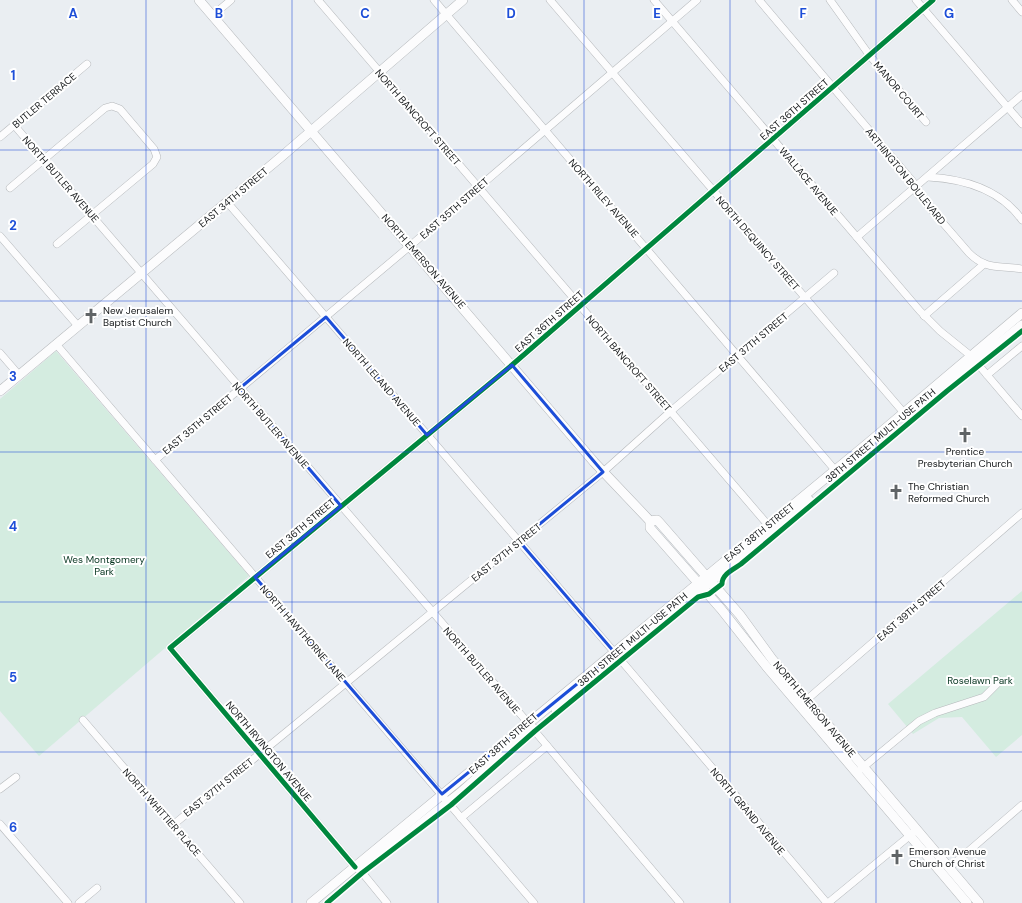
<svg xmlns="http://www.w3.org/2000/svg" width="1022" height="903" viewBox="0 0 1022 903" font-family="'DM Sans',sans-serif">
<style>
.green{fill:#d4ece0}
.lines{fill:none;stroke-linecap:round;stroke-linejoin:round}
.minor-casing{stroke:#b5b8bb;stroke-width:8}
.major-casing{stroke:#b5b8bb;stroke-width:10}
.minor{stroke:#fcfcfd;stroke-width:7}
.major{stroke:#fcfcfd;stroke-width:9}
.cycleway-casing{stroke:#fff;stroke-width:8}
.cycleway{stroke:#00873e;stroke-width:5}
.marked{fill:none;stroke:#1d4ed8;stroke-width:3;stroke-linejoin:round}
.grid{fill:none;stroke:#1d4ed8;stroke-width:1;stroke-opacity:0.55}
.labels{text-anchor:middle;stroke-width:4;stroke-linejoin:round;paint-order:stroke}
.street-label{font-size:10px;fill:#16191b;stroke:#fff}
.poi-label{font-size:10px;fill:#16191b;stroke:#fff;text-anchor:start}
.park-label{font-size:10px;fill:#073520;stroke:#fff}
.grid-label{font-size:13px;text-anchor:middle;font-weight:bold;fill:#1d4ed8;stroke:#fff;stroke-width:4;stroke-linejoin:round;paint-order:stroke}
</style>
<rect width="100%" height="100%" fill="#eaeef2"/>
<!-- green -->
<g class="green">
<path d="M 56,351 L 249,576 L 39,756 L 0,711 L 0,399 Z"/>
<path d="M 1022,591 L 1022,735 L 996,757 L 962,717 L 939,718 L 913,734 L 888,704 Z"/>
</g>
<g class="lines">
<!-- minor casing -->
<g class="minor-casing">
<g id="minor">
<path d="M 318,0 L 768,525"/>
<path d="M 434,0 L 835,470"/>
<path d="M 550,0 L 904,413"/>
<path d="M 654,0 L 920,311 L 940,331 L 971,356"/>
<path d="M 759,0 L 914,183 L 917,193 L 969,253 C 987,271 1000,265 1022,269"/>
<path d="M 830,0 L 870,56 L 926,122"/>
<path d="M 916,0 L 1022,124"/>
<path d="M 1012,0 L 1022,12"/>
<path d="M 212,16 L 231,0"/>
<path d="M 14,125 L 529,724"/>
<path d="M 0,137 L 87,64"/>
<path d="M 928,177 C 965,179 1000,189 1022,220"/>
<path d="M 10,188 L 105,108 L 112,106 L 120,109 L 154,149 L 157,157 L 153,164 L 57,244"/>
<path d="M 227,202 L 615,653"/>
<path d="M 0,236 L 78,326"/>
<path d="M 857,237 L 1022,95"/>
<path d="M 924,316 L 984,264"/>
<path d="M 56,344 L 534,903"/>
<path d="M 0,353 L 19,375"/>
<path d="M 976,362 L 1022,416"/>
<path d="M 987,375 L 1022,346"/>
<path d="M 155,460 L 410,246 L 697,0"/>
<path d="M 619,658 L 827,903"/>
<path d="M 803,703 L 1022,513"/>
<path d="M 83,720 L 240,903"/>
<path d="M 533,729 L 680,903"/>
<path d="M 861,769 L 919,721 L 935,713 L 984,697 L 1000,681"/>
<path d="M 0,789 L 16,777"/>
<path d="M 461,818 L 547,746"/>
<path d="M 0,824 L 68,903"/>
<path d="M 173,825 L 603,472 L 671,411 L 834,273"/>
<path d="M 355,867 L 170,648 L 512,365 L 933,0"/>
<path d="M 949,868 L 1022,805"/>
<path d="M 360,870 L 387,903"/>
<path d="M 79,903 L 97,888"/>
<path d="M 828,903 L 913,833"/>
</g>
</g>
<!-- major casing -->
<g class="major-casing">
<g id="major">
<path d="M 199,0 L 594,462 L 650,521 L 650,528 L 721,609 L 766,666 L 967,903"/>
<path d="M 0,391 L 281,157 L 463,0"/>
<path d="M 935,394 L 1022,325"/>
<path d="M 650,521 L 657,520 L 659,522 L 740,615 L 772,659 L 979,903"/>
<path d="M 556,710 L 809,500"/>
<path d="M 395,844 L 461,792 L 533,728"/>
<path d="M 360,870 L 398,841 L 397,842"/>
<path d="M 311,903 L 868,443 L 1022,313"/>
</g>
</g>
<!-- minor -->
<use href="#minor" class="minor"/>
<!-- major -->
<use href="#major" class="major"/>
<!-- cycleway casing -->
<g class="cycleway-casing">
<g id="cycleway">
<path d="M 355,867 L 170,648 L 512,365 L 933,0"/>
<path d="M 327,903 L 362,873 L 451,805 L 535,731 L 698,597 L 709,594 L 722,584 C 722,574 734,569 741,564 L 947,391 L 1022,331"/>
</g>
</g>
<!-- cycleway -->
<use href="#cycleway" class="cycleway"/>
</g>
<!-- marked area -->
<path class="marked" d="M 326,317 L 427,435 L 512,365 L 603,472 L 519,541 L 615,653 L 442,794 L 255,577 L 341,506 L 240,388 Z"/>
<!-- grid -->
<path class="grid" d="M 146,0 L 146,903M 292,0 L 292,903M 438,0 L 438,903M 584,0 L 584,903M 730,0 L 730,903M 876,0 L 876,903M 0,150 L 1022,150M 0,301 L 1022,301M 0,452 L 1022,452M 0,602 L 1022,602M 0,752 L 1022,752"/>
<!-- icons -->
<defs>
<g id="church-bare" transform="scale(1.2)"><path d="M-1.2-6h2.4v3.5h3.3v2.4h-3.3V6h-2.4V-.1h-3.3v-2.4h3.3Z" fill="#606466" stroke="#fff" stroke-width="2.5" paint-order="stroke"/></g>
</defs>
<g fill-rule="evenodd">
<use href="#church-bare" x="91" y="316"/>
<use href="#church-bare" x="965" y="435"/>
<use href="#church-bare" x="896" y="492"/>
<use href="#church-bare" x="897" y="857"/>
</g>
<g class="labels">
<!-- street labels -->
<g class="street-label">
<text transform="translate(899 90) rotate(50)" y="4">MANOR COURT</text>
<text transform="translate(44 100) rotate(-40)" y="4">BUTLER TERRACE</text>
<text transform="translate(794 109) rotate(-41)" y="4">EAST 36TH STREET</text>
<text transform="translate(418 117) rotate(49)" y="4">NORTH BANCROFT STREET</text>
<text transform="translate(906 176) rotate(51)" y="4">ARTHINGTON BOULEVARD</text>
<text transform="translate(61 179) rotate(49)" y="4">NORTH BUTLER AVENUE</text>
<text transform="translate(809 181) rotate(50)" y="4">WALLACE AVENUE</text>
<text transform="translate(233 197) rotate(-40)" y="4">EAST 34TH STREET</text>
<text transform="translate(604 198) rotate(49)" y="4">NORTH RILEY AVENUE</text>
<text transform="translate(454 208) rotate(-41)" y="4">EAST 35TH STREET</text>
<text transform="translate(758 243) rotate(49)" y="4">NORTH DEQUINCY STREET</text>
<text transform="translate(424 261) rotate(49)" y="4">NORTH EMERSON AVENUE</text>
<text transform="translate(549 321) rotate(-41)" y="4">EAST 36TH STREET</text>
<text transform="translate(753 342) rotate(-40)" y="4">EAST 37TH STREET</text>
<text transform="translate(629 363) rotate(49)" y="4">NORTH BANCROFT STREET</text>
<text transform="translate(382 382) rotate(49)" y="4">NORTH LELAND AVENUE</text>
<text transform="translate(197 424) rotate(-40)" y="4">EAST 35TH STREET</text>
<text transform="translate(271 425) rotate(49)" y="4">NORTH BUTLER AVENUE</text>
<text transform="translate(880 435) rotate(-40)" y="4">38TH STREET MULTI-USE PATH</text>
<text transform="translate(300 528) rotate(-40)" y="4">EAST 36TH STREET</text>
<text transform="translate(759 532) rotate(-39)" y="4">EAST 38TH STREET</text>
<text transform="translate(506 552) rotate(-39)" y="4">EAST 37TH STREET</text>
<text transform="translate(911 610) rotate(-41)" y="4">EAST 39TH STREET</text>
<text transform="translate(303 633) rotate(49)" y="4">NORTH HAWTHORNE LANE</text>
<text transform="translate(632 639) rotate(-40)" y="4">38TH STREET MULTI-USE PATH</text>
<text transform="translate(482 670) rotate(49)" y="4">NORTH BUTLER AVENUE</text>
<text transform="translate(815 709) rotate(50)" y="4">NORTH EMERSON AVENUE</text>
<text transform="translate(503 743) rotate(-41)" y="4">EAST 38TH STREET</text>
<text transform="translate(269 751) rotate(50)" y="4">NORTH IRVINGTON AVENUE</text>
<text transform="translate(218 787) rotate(-39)" y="4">EAST 37TH STREET</text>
<text transform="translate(748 811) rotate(50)" y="4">NORTH GRAND AVENUE</text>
<text transform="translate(162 812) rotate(49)" y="4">NORTH WHITTIER PLACE</text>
</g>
<!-- poi labels -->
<g class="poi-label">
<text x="103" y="314">New Jerusalem<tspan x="103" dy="12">Baptist Church</tspan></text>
<text x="965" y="455" text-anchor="middle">Prentice<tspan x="965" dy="12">Presbyterian Church</tspan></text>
<text x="908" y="490">The Christian<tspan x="908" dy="12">Reformed Church</tspan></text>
<text x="909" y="855">Emerson Avenue<tspan x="909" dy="12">Church of Christ</tspan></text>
</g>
<!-- park labels -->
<g class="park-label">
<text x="104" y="563">Wes Montgomery<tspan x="104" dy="12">Park</tspan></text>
<text x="980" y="684">Roselawn Park</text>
</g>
</g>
<g class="grid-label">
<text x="73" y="18">A</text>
<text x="219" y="18">B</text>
<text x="365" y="18">C</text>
<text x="511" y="18">D</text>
<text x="657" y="18">E</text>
<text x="803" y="18">F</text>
<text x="949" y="18">G</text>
<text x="13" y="80">1</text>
<text x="13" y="230">2</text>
<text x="13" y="381">3</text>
<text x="13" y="531">4</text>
<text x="13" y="682">5</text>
<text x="13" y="832">6</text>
</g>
</svg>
